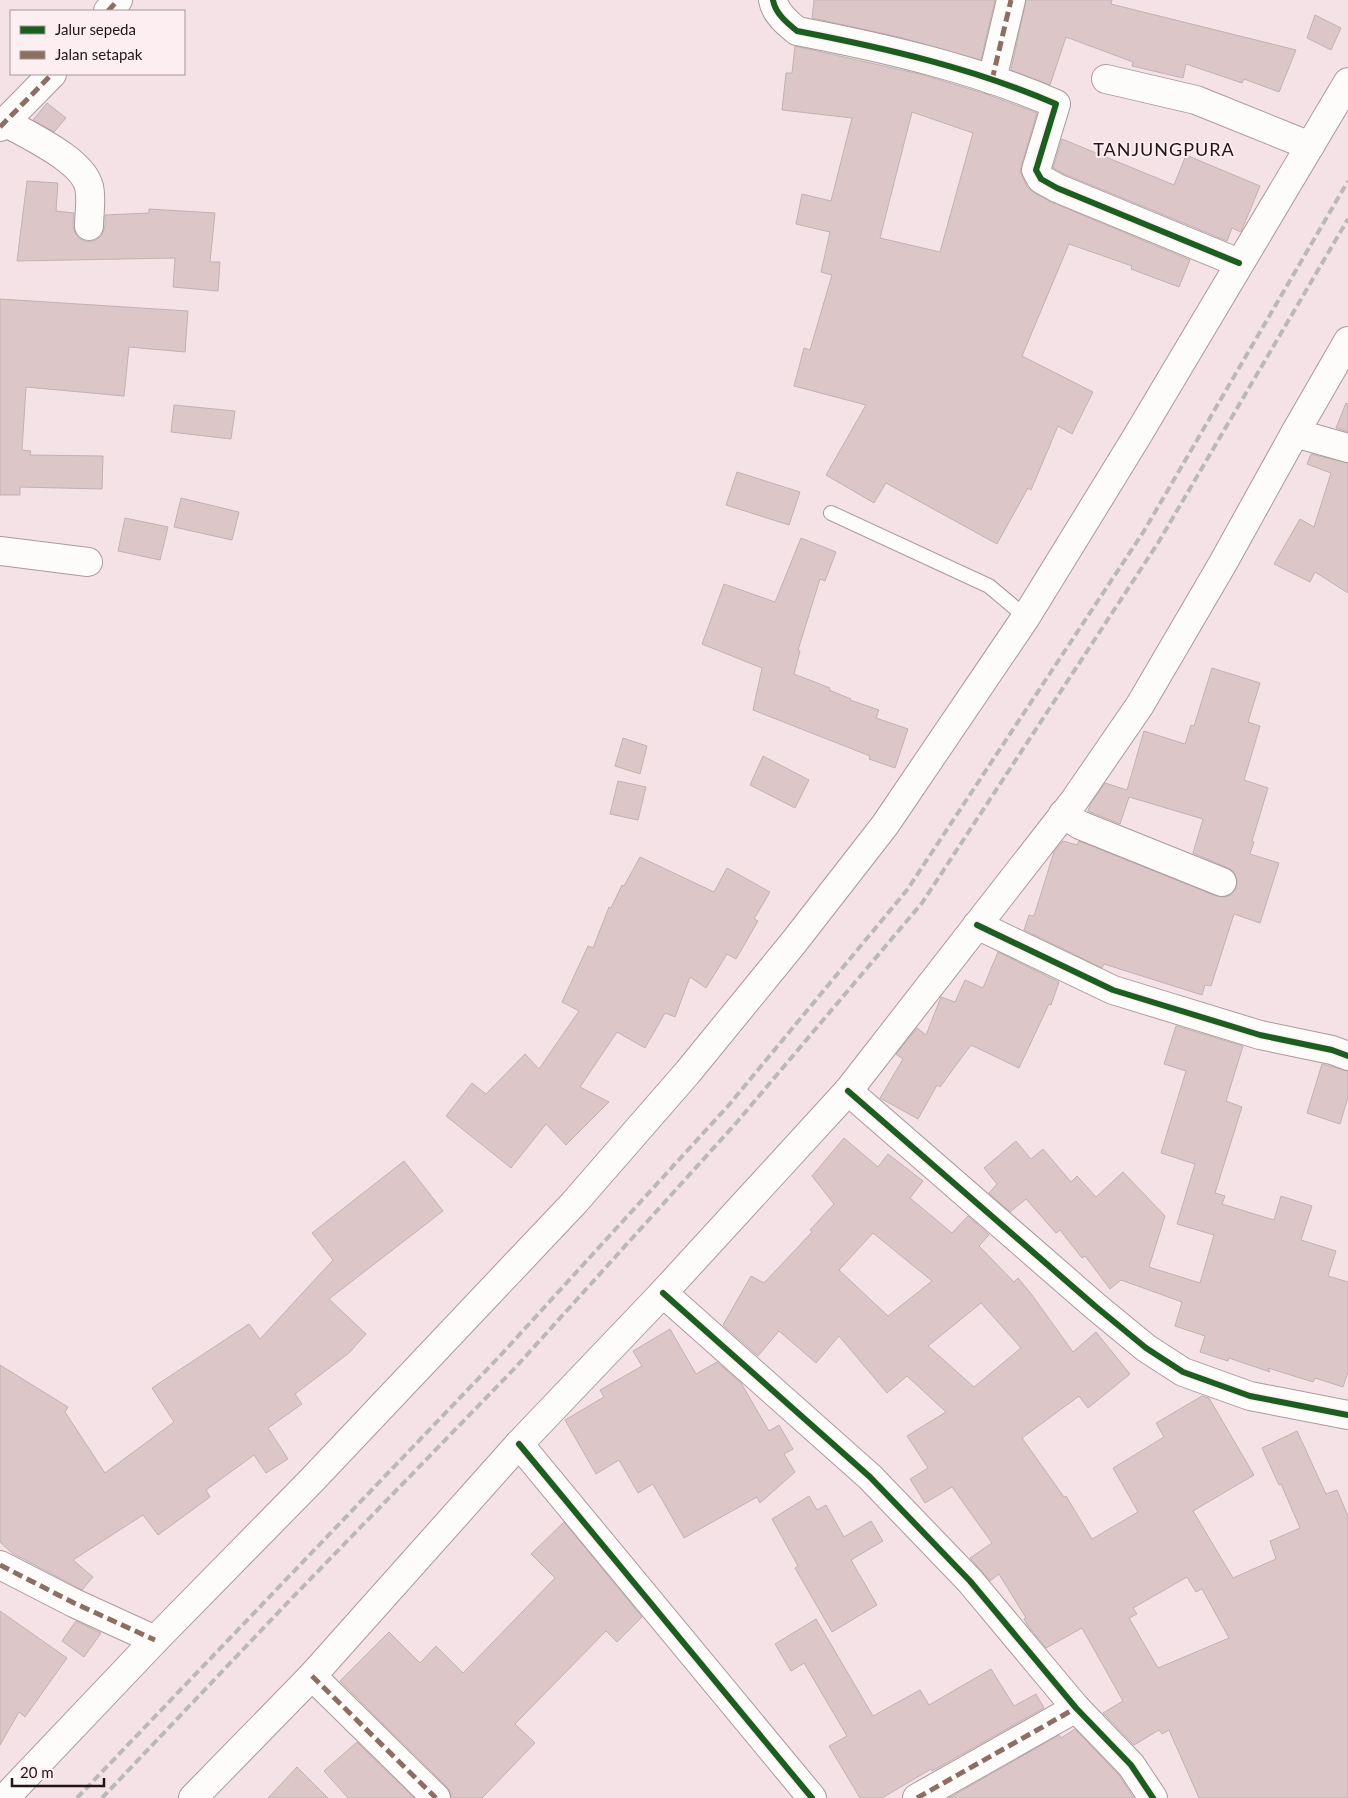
<svg xmlns="http://www.w3.org/2000/svg" width="1348" height="1798" viewBox="0 0 1348 1798" font-family="Lato,sans-serif">
<style>
.building{fill:#dcc6c8;stroke:#c0b2b3;fill-rule:evenodd}
.lines{fill:none;stroke-linecap:round;stroke-linejoin:round}
.service-casing{stroke:#a99a9e;stroke-width:16}
.minor-casing{stroke:#a99a9e;stroke-width:30}
.secondary-casing{stroke:#a99a9e;stroke-width:30}
.service{stroke:#fefbfb;stroke-width:14}
.minor{stroke:#fefbfb;stroke-width:28}
.secondary{stroke:#fefbfb;stroke-width:28}
.rail{stroke:#bcb8b9;stroke-width:4;stroke-dasharray:8 4;stroke-linecap:butt}
.quiet{stroke:#8d6e63;stroke-width:5;stroke-dasharray:10 5;stroke-linecap:butt}
.cycleway-casing{stroke:#fceef1;stroke-width:9}
.cycleway{stroke:#1b5e20;stroke-width:6}
.labels{text-anchor:middle;stroke-width:4;stroke-linejoin:round;paint-order:stroke}
.quarter-label{font-size:18px;letter-spacing:1px;fill:#211519;stroke:#fceef1}
</style>
<rect width="100%" height="100%" fill="#f5e2e7"/>
<!-- building -->
<g class="building">
<path d="M 814,0 L 995,0 L 981,60 L 899,37 L 812,18 Z"/>
<path d="M 1026,0 L 1112,0 L 1111,4 L 1296,50 L 1279,92 L 1244,79 L 1242,83 L 1186,64 L 1183,78 L 1132,66 L 1133,62 L 1066,37 L 1050,85 L 1011,70 Z"/>
<path d="M 1315,15 L 1341,28 L 1331,50 L 1307,38 Z"/>
<path d="M 795,46 L 924,75 L 986,94 L 1037,113 L 1020,171 L 1027,187 L 1033,192 L 1051,202 L 1190,260 L 1179,287 L 1131,269 L 1132,266 L 1069,244 L 1022,356 L 1093,392 L 1072,434 L 1058,426 L 1031,490 L 1028,488 L 997,544 L 886,483 L 874,503 L 826,475 L 866,405 L 794,386 L 804,348 L 810,350 L 832,275 L 821,272 L 830,232 L 796,224 L 802,194 L 831,201 L 852,118 L 782,110 L 786,73 L 792,73 ZM 912,112 L 973,133 L 940,252 L 880,238 Z"/>
<path d="M 47,103 L 66,118 L 54,132 L 33,120 Z"/>
<path d="M 1062,139 L 1174,185 L 1186,155 L 1260,186 L 1241,232 L 1232,228 L 1227,241 L 1064,174 L 1053,168 Z"/>
<path d="M 27,181 L 58,183 L 56,211 L 74,213 L 73,226 L 75,233 L 80,239 L 88,242 L 96,240 L 102,235 L 105,226 L 105,215 L 149,213 L 149,209 L 215,213 L 210,262 L 220,262 L 218,291 L 173,287 L 175,258 L 17,261 Z"/>
<path d="M 0,299 L 188,311 L 185,352 L 129,347 L 124,396 L 26,387 L 22,450 L 31,451 L 30,455 L 103,456 L 102,489 L 20,487 L 20,495 L 0,495 Z"/>
<path d="M 1346,403 L 1348,404 L 1348,432 L 1336,428 Z"/>
<path d="M 174,405 L 235,411 L 231,439 L 171,432 Z"/>
<path d="M 1311,454 L 1348,463 L 1348,593 L 1315,572 L 1310,582 L 1274,564 L 1300,519 L 1314,527 L 1331,473 L 1307,464 Z"/>
<path d="M 737,472 L 800,492 L 789,525 L 726,505 Z"/>
<path d="M 181,498 L 239,512 L 232,540 L 174,527 Z"/>
<path d="M 125,518 L 168,527 L 160,560 L 118,551 Z"/>
<path d="M 801,538 L 836,552 L 825,581 L 820,579 L 798,650 L 800,651 L 794,674 L 830,688 L 829,690 L 851,699 L 850,700 L 879,710 L 876,718 L 908,729 L 895,768 L 869,759 L 870,756 L 753,710 L 762,668 L 702,644 L 724,584 L 775,602 Z"/>
<path d="M 1212,668 L 1260,683 L 1248,722 L 1260,726 L 1244,780 L 1268,788 L 1252,841 L 1254,842 L 1250,854 L 1279,863 L 1260,923 L 1234,914 L 1211,986 L 1205,985 L 1202,995 L 1104,964 L 1102,968 L 1024,930 L 1029,915 L 1034,916 L 1054,852 L 1063,841 L 1077,845 L 1079,841 L 1216,896 L 1225,897 L 1231,895 L 1236,888 L 1237,880 L 1234,872 L 1228,868 L 1193,853 L 1203,819 L 1129,797 L 1120,824 L 1088,811 L 1090,805 L 1105,783 L 1127,790 L 1144,731 L 1185,744 L 1191,725 L 1194,726 Z"/>
<path d="M 623,738 L 647,746 L 640,774 L 615,766 Z"/>
<path d="M 763,756 L 809,780 L 795,808 L 750,785 Z"/>
<path d="M 618,781 L 646,787 L 638,820 L 610,814 Z"/>
<path d="M 640,857 L 714,892 L 727,868 L 770,892 L 754,919 L 758,921 L 736,959 L 727,954 L 706,988 L 690,977 L 675,1017 L 665,1013 L 645,1048 L 617,1032 L 580,1087 L 609,1102 L 566,1145 L 546,1124 L 511,1168 L 446,1116 L 472,1083 L 486,1094 L 525,1054 L 539,1069 L 579,1011 L 562,1002 L 588,946 L 593,948 L 609,907 L 611,908 L 622,885 L 624,886 Z"/>
<path d="M 998,952 L 1059,982 L 1051,1005 L 1049,1004 L 1019,1068 L 971,1045 L 940,1087 L 937,1085 L 918,1119 L 880,1098 L 903,1059 L 896,1054 L 917,1028 L 926,1035 L 941,997 L 955,1002 L 965,980 L 983,988 Z"/>
<path d="M 1176,1026 L 1243,1046 L 1226,1101 L 1242,1107 L 1215,1193 L 1225,1196 L 1222,1204 L 1274,1220 L 1281,1196 L 1312,1206 L 1301,1240 L 1336,1251 L 1328,1276 L 1348,1282 L 1348,1372 L 1343,1387 L 1315,1378 L 1313,1382 L 1268,1368 L 1270,1372 L 1229,1358 L 1228,1361 L 1200,1352 L 1205,1336 L 1175,1326 L 1182,1302 L 1121,1280 L 1110,1289 L 1085,1256 L 1082,1258 L 1060,1230 L 1056,1233 L 1026,1199 L 1010,1212 L 989,1193 L 997,1184 L 984,1168 L 1016,1141 L 1031,1159 L 1043,1149 L 1071,1182 L 1077,1176 L 1096,1197 L 1123,1172 L 1165,1216 L 1149,1267 L 1200,1283 L 1214,1235 L 1177,1224 L 1195,1164 L 1161,1153 L 1186,1071 L 1164,1064 Z"/>
<path d="M 1322,1064 L 1348,1071 L 1348,1097 L 1340,1124 L 1307,1113 Z"/>
<path d="M 844,1138 L 878,1167 L 888,1154 L 923,1181 L 910,1198 L 952,1233 L 968,1216 L 989,1235 L 979,1246 L 1014,1282 L 1018,1278 L 1032,1295 L 1073,1352 L 1096,1332 L 1130,1374 L 1088,1408 L 1079,1396 L 1022,1438 L 1064,1497 L 1066,1496 L 1092,1539 L 1138,1512 L 1113,1468 L 1164,1437 L 1156,1423 L 1202,1396 L 1209,1398 L 1254,1475 L 1193,1511 L 1233,1578 L 1276,1559 L 1270,1541 L 1300,1528 L 1281,1484 L 1279,1485 L 1262,1448 L 1297,1431 L 1326,1494 L 1337,1490 L 1348,1516 L 1348,1798 L 1199,1798 L 1169,1730 L 1162,1734 L 1159,1730 L 1134,1745 L 1103,1713 L 1123,1701 L 1082,1628 L 1046,1648 L 1028,1626 L 1024,1619 L 1026,1618 L 999,1574 L 990,1581 L 970,1558 L 992,1543 L 952,1487 L 925,1503 L 910,1479 L 928,1468 L 907,1436 L 946,1412 L 907,1376 L 887,1393 L 839,1336 L 816,1363 L 779,1331 L 758,1356 L 723,1325 L 751,1276 L 764,1283 L 812,1232 L 810,1230 L 834,1204 L 812,1176 ZM 873,1233 L 932,1281 L 888,1316 L 839,1270 ZM 981,1303 L 1021,1348 L 974,1387 L 928,1346 ZM 1187,1577 L 1196,1592 L 1202,1589 L 1229,1638 L 1158,1668 L 1129,1618 L 1137,1614 L 1133,1608 Z"/>
<path d="M 404,1161 L 443,1211 L 329,1299 L 366,1334 L 349,1353 L 295,1394 L 302,1404 L 268,1428 L 288,1459 L 266,1473 L 254,1455 L 206,1490 L 210,1497 L 158,1535 L 143,1515 L 73,1560 L 93,1577 L 82,1590 L 12,1553 L 0,1542 L 0,1365 L 68,1407 L 65,1412 L 105,1473 L 174,1422 L 152,1388 L 249,1324 L 260,1339 L 333,1260 L 312,1233 Z"/>
<path d="M 670,1329 L 696,1374 L 717,1362 L 741,1383 L 769,1431 L 779,1425 L 793,1449 L 784,1454 L 795,1472 L 760,1503 L 757,1497 L 684,1538 L 653,1484 L 638,1493 L 619,1460 L 596,1474 L 565,1420 L 604,1397 L 600,1390 L 642,1366 L 633,1351 Z"/>
<path d="M 809,1496 L 817,1510 L 826,1505 L 844,1537 L 871,1521 L 883,1541 L 851,1560 L 877,1605 L 832,1632 L 795,1568 L 798,1566 L 772,1519 Z"/>
<path d="M 564,1522 L 642,1617 L 617,1642 L 606,1631 L 515,1724 L 535,1743 L 482,1798 L 451,1798 L 451,1793 L 447,1787 L 340,1681 L 389,1632 L 420,1663 L 436,1646 L 463,1673 L 555,1578 L 531,1554 Z"/>
<path d="M 0,1611 L 67,1658 L 25,1717 L 19,1712 L 0,1745 Z"/>
<path d="M 816,1619 L 873,1716 L 920,1690 L 929,1705 L 991,1669 L 1014,1706 L 1036,1694 L 1044,1708 L 932,1771 L 931,1769 L 882,1798 L 860,1798 L 829,1746 L 847,1736 L 804,1663 L 791,1671 L 775,1644 Z"/>
<path d="M 76,1621 L 101,1633 L 84,1657 L 62,1641 Z"/>
<path d="M 1075,1729 L 1119,1775 L 1134,1798 L 949,1798 L 1059,1735 L 1061,1738 Z"/>
<path d="M 357,1742 L 414,1798 L 348,1798 L 324,1771 Z"/>
<path d="M 297,1767 L 328,1798 L 268,1798 Z"/>
</g>
<g class="lines">
<!-- service casing -->
<g class="service-casing">
<path id="service" d="M 831,513 L 989,586 L 1026,617"/>
</g>
<!-- minor casing -->
<g class="minor-casing">
<g id="minor">
<path d="M 773,0 C 775,13 787,23 797,31 C 885,48 973,68 1056,104 L 1036,170 L 1041,179 L 1057,188 L 1239,263"/>
<path d="M 108,11 L 118,0"/>
<path d="M 1106,79 L 1196,100 L 1310,146"/>
<path d="M 992,80 L 1011,0"/>
<path d="M 5,122 C 29,136 83,160 89,187 C 92,199 89,214 89,226"/>
<path d="M 0,127 L 52,74"/>
<path d="M 1295,433 L 1348,448"/>
<path d="M 0,551 L 88,562"/>
<path d="M 1063,814 L 1080,825 L 1222,882"/>
<path d="M 977,925 L 1113,990 L 1260,1035 L 1332,1050 L 1348,1056"/>
<path d="M 848,1091 L 1095,1306 L 1146,1348 L 1183,1372 L 1250,1396 L 1348,1415"/>
<path d="M 663,1293 L 870,1477 L 970,1581 L 1076,1708 L 1131,1765 L 1153,1798"/>
<path d="M 519,1444 L 812,1798"/>
<path d="M 0,1565 L 74,1603 L 155,1640"/>
<path d="M 312,1676 L 436,1798"/>
<path d="M 917,1798 L 1076,1708"/>
</g>
</g>
<!-- secondary casing -->
<g class="secondary-casing">
<g id="secondary">
<path d="M 5,1798 L 155,1640 L 313,1479 L 574,1203 L 688,1072 L 794,942 L 885,825 L 1026,617 L 1136,438 L 1348,82"/>
<path d="M 193,1798 L 312,1676 L 519,1444 L 663,1293 L 848,1091 L 1074,801 L 1140,705 L 1223,563 L 1295,433 L 1348,341"/>
</g>
</g>
<!-- service -->
<use href="#service" class="service"/>
<!-- minor -->
<use href="#minor" class="minor"/>
<!-- secondary -->
<use href="#secondary" class="secondary"/>
<!-- rail -->
<g class="rail">
<path d="M 77,1798 L 498,1358 L 728,1106 L 907,890 L 1144,531 L 1348,181"/>
<path d="M 102,1798 L 291,1599 L 515,1368 L 737,1122 L 922,903 L 1158,543 L 1348,219"/>
</g>
<!-- quiet -->
<g class="quiet">
<path d="M 108,11 L 118,0"/>
<path d="M 992,80 L 1011,0"/>
<path d="M 0,127 L 52,74"/>
<path d="M 0,1565 L 74,1603 L 155,1640"/>
<path d="M 312,1676 L 436,1798"/>
<path d="M 917,1798 L 1076,1708"/>
</g>
<!-- cycleway casing -->
<g class="cycleway-casing">
<g id="cycleway">
<path d="M 773,0 C 775,13 787,23 797,31 C 885,48 973,68 1056,104 L 1036,170 L 1041,179 L 1057,188 L 1239,263"/>
<path d="M 977,925 L 1113,990 L 1260,1035 L 1332,1050 L 1348,1056"/>
<path d="M 848,1091 L 1095,1306 L 1146,1348 L 1183,1372 L 1250,1396 L 1348,1415"/>
<path d="M 663,1293 L 870,1477 L 970,1581 L 1076,1708 L 1131,1765 L 1153,1798"/>
<path d="M 519,1444 L 812,1798"/>
</g>
</g>
<!-- cycleway -->
<use href="#cycleway" class="cycleway"/>
</g>
<g class="labels">
<!-- quarter labels -->
<g class="quarter-label">
<text x="1164" y="156">TANJUNGPURA</text>
</g>
</g>
<!-- legend -->
<rect x="10" y="10" width="175" height="65" fill="#fceef1" stroke="#a4979b"/>
<rect x="20" y="26" width="25" height="8" fill="#1b5e20" stroke="#a4979b"/>
<text x="55" y="35" font-size="15" fill="#211519">Jalur sepeda</text>
<rect x="20" y="51" width="25" height="8" fill="#8d6e63" stroke="#a4979b"/>
<text x="55" y="60" font-size="15" fill="#211519">Jalan setapak</text>
<!-- scale -->
<path d="M12 1778v8h92v-8" fill="none" stroke="#211519" stroke-width="2.5"/>
<text x="20" y="1778" font-size="15" fill="#211519" stroke="#fceef1" stroke-width="4" paint-order="stroke">20 m</text>
</svg>
